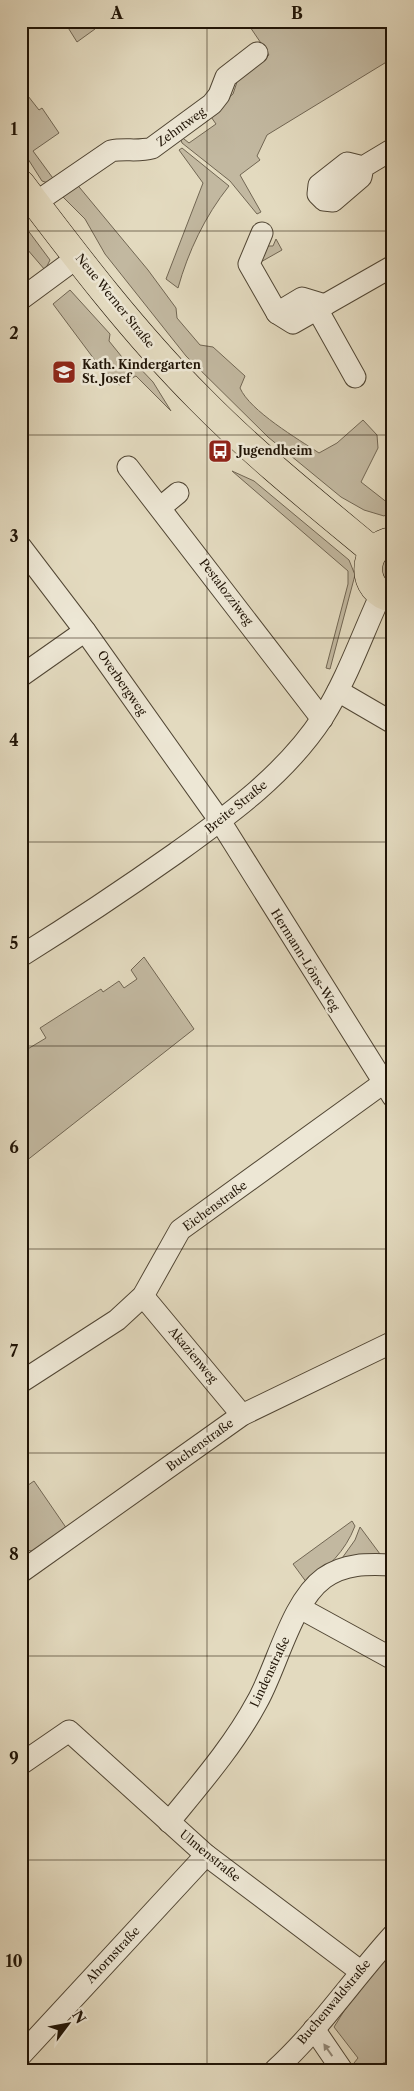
<svg xmlns="http://www.w3.org/2000/svg" width="414" height="2091" viewBox="0 0 414 2091" font-family="'Libre Caslon Text',serif">
<style>
.green{fill:#c2b8a0;stroke:#716653}
.lines{fill:none;stroke-linecap:round;stroke-linejoin:round}
.minor-casing{stroke:#514634;stroke-width:23}
.major-casing{stroke:#201406;stroke-width:29}
.minor{stroke:#ede7d5;stroke-width:21}
.major{stroke:#e3dabf;stroke-width:28}
.oneway{fill:#918878}
.grid{fill:none;stroke:#201406;stroke-width:1;stroke-opacity:0.55}
.labels{text-anchor:middle;stroke-width:5;stroke-linejoin:round;paint-order:stroke}
.street-label{font-size:12px;fill:#201406;stroke:#ede7d5}
.poi-label{font-size:12px;font-weight:bold;fill:#201406;stroke:#ede7d5;text-anchor:start}
.neatline{fill:none;stroke:#201406;stroke-width:2}
.grid-label{font-size:16px;text-anchor:middle;font-weight:bold;fill:#201406}
</style>
<rect width="100%" height="100%" fill="#e3dabf"/>
<filter id="stains"><feTurbulence type="fractalNoise" baseFrequency=".004" numOctaves="4"/><feColorMatrix values="0 0 0 0 .2 0 0 0 0 .09 0 0 0 0 .02 0 0 0 .5 -.17"/></filter>
<radialGradient id="worn" r=".72"><stop offset=".6" stop-color="#630" stop-opacity="0"/><stop offset="1" stop-color="#630" stop-opacity=".3"/></radialGradient>
<!-- green -->
<g class="green">
<path d="M 54,21 L 90,21 L 95,29 L 77,42 L 67,26 L 63,28 L 59,21 Z"/>
<path d="M 246,21 L 393,21 L 393,58 L 267,135 L 257,156 L 260,160 L 240,175 L 261,212 L 257,214 L 230,181 L 182,143 L 179,135 L 189,143 L 216,124 L 209,114 L 233,94 L 240,73 L 269,55 Z"/>
<path d="M 21,87 L 39,110 L 42,108 L 59,133 L 33,151 L 55,181 L 51,184 L 42,181 L 21,148 Z"/>
<path d="M 182,148 L 229,186 C 205,216 188,252 178,288 L 166,279 L 203,183 L 179,150 Z"/>
<path d="M 75,182 L 148,270 L 176,308 L 177,318 L 200,345 L 213,347 L 245,376 L 240,388 C 250,411 298,439 319,453 L 337,443 L 363,420 L 377,435 L 378,448 L 361,482 L 393,507 L 393,510 L 384,516 L 364,510 L 341,497 L 268,437 L 186,356 L 105,254 L 85,219 L 62,196 Z"/>
<path d="M 21,221 L 50,260 L 45,270 L 21,242 Z"/>
<path d="M 276,239 L 282,250 L 259,263 L 265,246 L 273,246 Z"/>
<path d="M 70,290 L 110,334 L 109,341 L 126,362 L 134,362 L 153,382 L 171,411 L 136,376 L 119,385 L 94,359 L 53,304 Z"/>
<path d="M 232,471 L 254,481 L 349,560 L 355,575 L 330,669 L 326,668 L 348,584 L 348,571 Z"/>
<path d="M 393,552 L 393,587 L 385,584 L 378,564 Z"/>
<path d="M 144,957 L 194,1029 L 21,1165 L 21,1053 L 46,1038 L 40,1028 L 101,989 L 103,992 L 119,981 L 124,988 L 137,979 L 131,970 Z"/>
<path d="M 34,1481 L 67,1529 L 37,1552 L 21,1549 L 21,1490 Z"/>
<path d="M 352,1521 L 355,1526 C 345,1552 328,1567 307,1583 L 293,1564 Z"/>
<path d="M 360,1527 L 380,1554 L 340,1561 L 355,1540 Z"/>
<path d="M 393,1951 L 393,2061 L 383,2063 L 383,2070 L 352,2070 L 350,2068 L 358,2058 L 334,2027 L 356,1992 Z"/>
</g>
<g class="lines">
<!-- minor casing -->
<g class="minor-casing">
<g id="minor">
<path d="M 363,167 L 361,177 L 333,201 L 324,200 L 318,194 L 319,185 L 347,163 L 363,167 L 393,149"/>
<path d="M 35,203 L 111,151 C 125,148 138,152 152,148 L 212,104 L 219,95 L 226,77 L 257,53"/>
<path d="M 262,233 L 249,264 L 277,313 L 293,323 L 393,266"/>
<path d="M 21,299 L 78,257"/>
<path d="M 317,309 L 355,377"/>
<path d="M 277,313 L 302,298 L 325,305"/>
<path d="M 128,467 L 322,719"/>
<path d="M 161,507 L 178,493"/>
<path d="M 21,547 L 85,631 L 220,821 L 393,1097"/>
<path d="M 21,676 L 85,631"/>
<path d="M 338,691 L 393,723"/>
<path d="M 21,956 C 74,923 125,889 176,853 C 230,814 286,774 323,717 C 347,679 362,635 381,594"/>
<path d="M 143,1296 L 242,1415"/>
<path d="M 21,1382 L 117,1320 L 143,1296 L 180,1230 L 393,1076"/>
<path d="M 21,1572 L 242,1415 L 393,1342"/>
<path d="M 300,1608 L 393,1659"/>
<path d="M 21,1764 L 69,1731 L 206,1855 L 360,1971"/>
<path d="M 169,1822 C 200,1784 234,1745 257,1702 C 277,1667 291,1602 324,1578 C 345,1563 367,1564 393,1565"/>
<path d="M 314,2029 L 342,2070"/>
<path d="M 21,2055 L 206,1855"/>
<path d="M 275,2070 C 319,2030 353,1979 393,1935"/>
</g>
</g>
<!-- major casing -->
<g class="major-casing">
<g id="major">
<path d="M 21,184 C 77,258 134,333 200,399 C 254,454 314,502 373,551"/>
<path d="M 393,541 C 360,545 360,593 393,598"/>
</g>
</g>
<!-- minor -->
<use href="#minor" class="minor"/>
<!-- major -->
<use href="#major" class="major"/>
</g>
<!-- one-way arrows -->
<defs><path id="oneway-solid" d="M-6-.8H1V-3.2L6.5 0L1 3.2V.8H-6Z" transform="scale(1.25)"/></defs>
<use class="oneway" href="#oneway-solid" transform="translate(328 2050) rotate(-125)"/>
<!-- grid -->
<path class="grid" d="M 207,21 L 207,2070M 21,231 L 393,231M 21,435 L 393,435M 21,638 L 393,638M 21,842 L 393,842M 21,1046 L 393,1046M 21,1249 L 393,1249M 21,1453 L 393,1453M 21,1656 L 393,1656M 21,1860 L 393,1860"/>
<!-- icons -->
<defs>
<g id="school-square" transform="scale(1.25)"><rect x="-9" y="-9" width="18" height="18" rx="4" fill="#8f2418" stroke="#ede7d5"/><path d="M0-5L7-2L0 1L-7-2ZM-4 1L0 2.5L4 1V4Q0 6-4 4Z" fill="#fff"/></g>
<g id="bus-square" transform="scale(1.25)"><rect x="-9" y="-9" width="18" height="18" rx="4" fill="#8f2418" stroke="#ede7d5"/><path d="M-5-6H5V4H4V6H2V4H-2V6H-4V4H-5ZM-3.5-4V0h7V-4ZM-3.5 1.2v1.5H-2V1.2ZM2 1.2v1.5H3.5V1.2Z" fill="#fff"/></g>
</defs>
<g fill-rule="evenodd">
<use href="#school-square" x="64" y="372"/>
<use href="#bus-square" x="220" y="451"/>
</g>
<g class="labels">
<!-- street labels -->
<g class="street-label">
<text transform="translate(181 127) rotate(-36)" y="4">Zehntweg</text>
<text transform="translate(115 301) rotate(51)" y="4">Neue Werner Straße</text>
<text transform="translate(226 592) rotate(53)" y="4">Pestalozziweg</text>
<text transform="translate(122 683) rotate(55)" y="4">Overbergweg</text>
<text transform="translate(236 807) rotate(-39)" y="4">Breite Straße</text>
<text transform="translate(305 960) rotate(58)" y="4">Hermann-Löns-Weg</text>
<text transform="translate(215 1206) rotate(-36)" y="4">Eichenstraße</text>
<text transform="translate(193 1355) rotate(50)" y="4">Akazienweg</text>
<text transform="translate(200 1445) rotate(-36)" y="4">Buchenstraße</text>
<text transform="translate(270 1672) rotate(-65)" y="4">Lindenstraße</text>
<text transform="translate(210 1856) rotate(39)" y="4">Ulmenstraße</text>
<text transform="translate(113 1955) rotate(-47)" y="4">Ahornstraße</text>
<text transform="translate(334 2002) rotate(-50)" y="4">Buchenwaldstraße</text>
</g>
<!-- poi labels -->
<g class="poi-label">
<text x="82" y="369">Kath. Kindergarten<tspan x="82" dy="14">St. Josef</tspan></text>
<text x="238" y="455">Jugendheim</text>
</g>
</g>
<!-- margin -->
<rect width="414" height="2091" fill="none" stroke="#e3dabf" stroke-width="55"/>
<!-- north arrow -->
<g transform="translate(68 2024) rotate(58)" stroke="#ede7d5" stroke-width="4" paint-order="stroke">
<path d="M0-4L9 19L0 12L-9 19Z" fill="#201406"/>
<text y="-8" font-size="14" font-weight="bold" text-anchor="middle" fill="#201406">N</text>
</g>
<rect x="28" y="28" width="358" height="2036" class="neatline"/>
<g class="grid-label">
<text x="117" y="19">A</text>
<text x="297" y="19">B</text>
<text x="14" y="135">1</text>
<text x="14" y="339">2</text>
<text x="14" y="542">3</text>
<text x="14" y="746">4</text>
<text x="14" y="949">5</text>
<text x="14" y="1153">6</text>
<text x="14" y="1357">7</text>
<text x="14" y="1560">8</text>
<text x="14" y="1764">9</text>
<text x="14" y="1967">10</text>
</g>
<rect width="100%" height="100%" filter="url(#stains)"/>
<rect width="100%" height="100%" fill="url(#worn)"/>
</svg>
